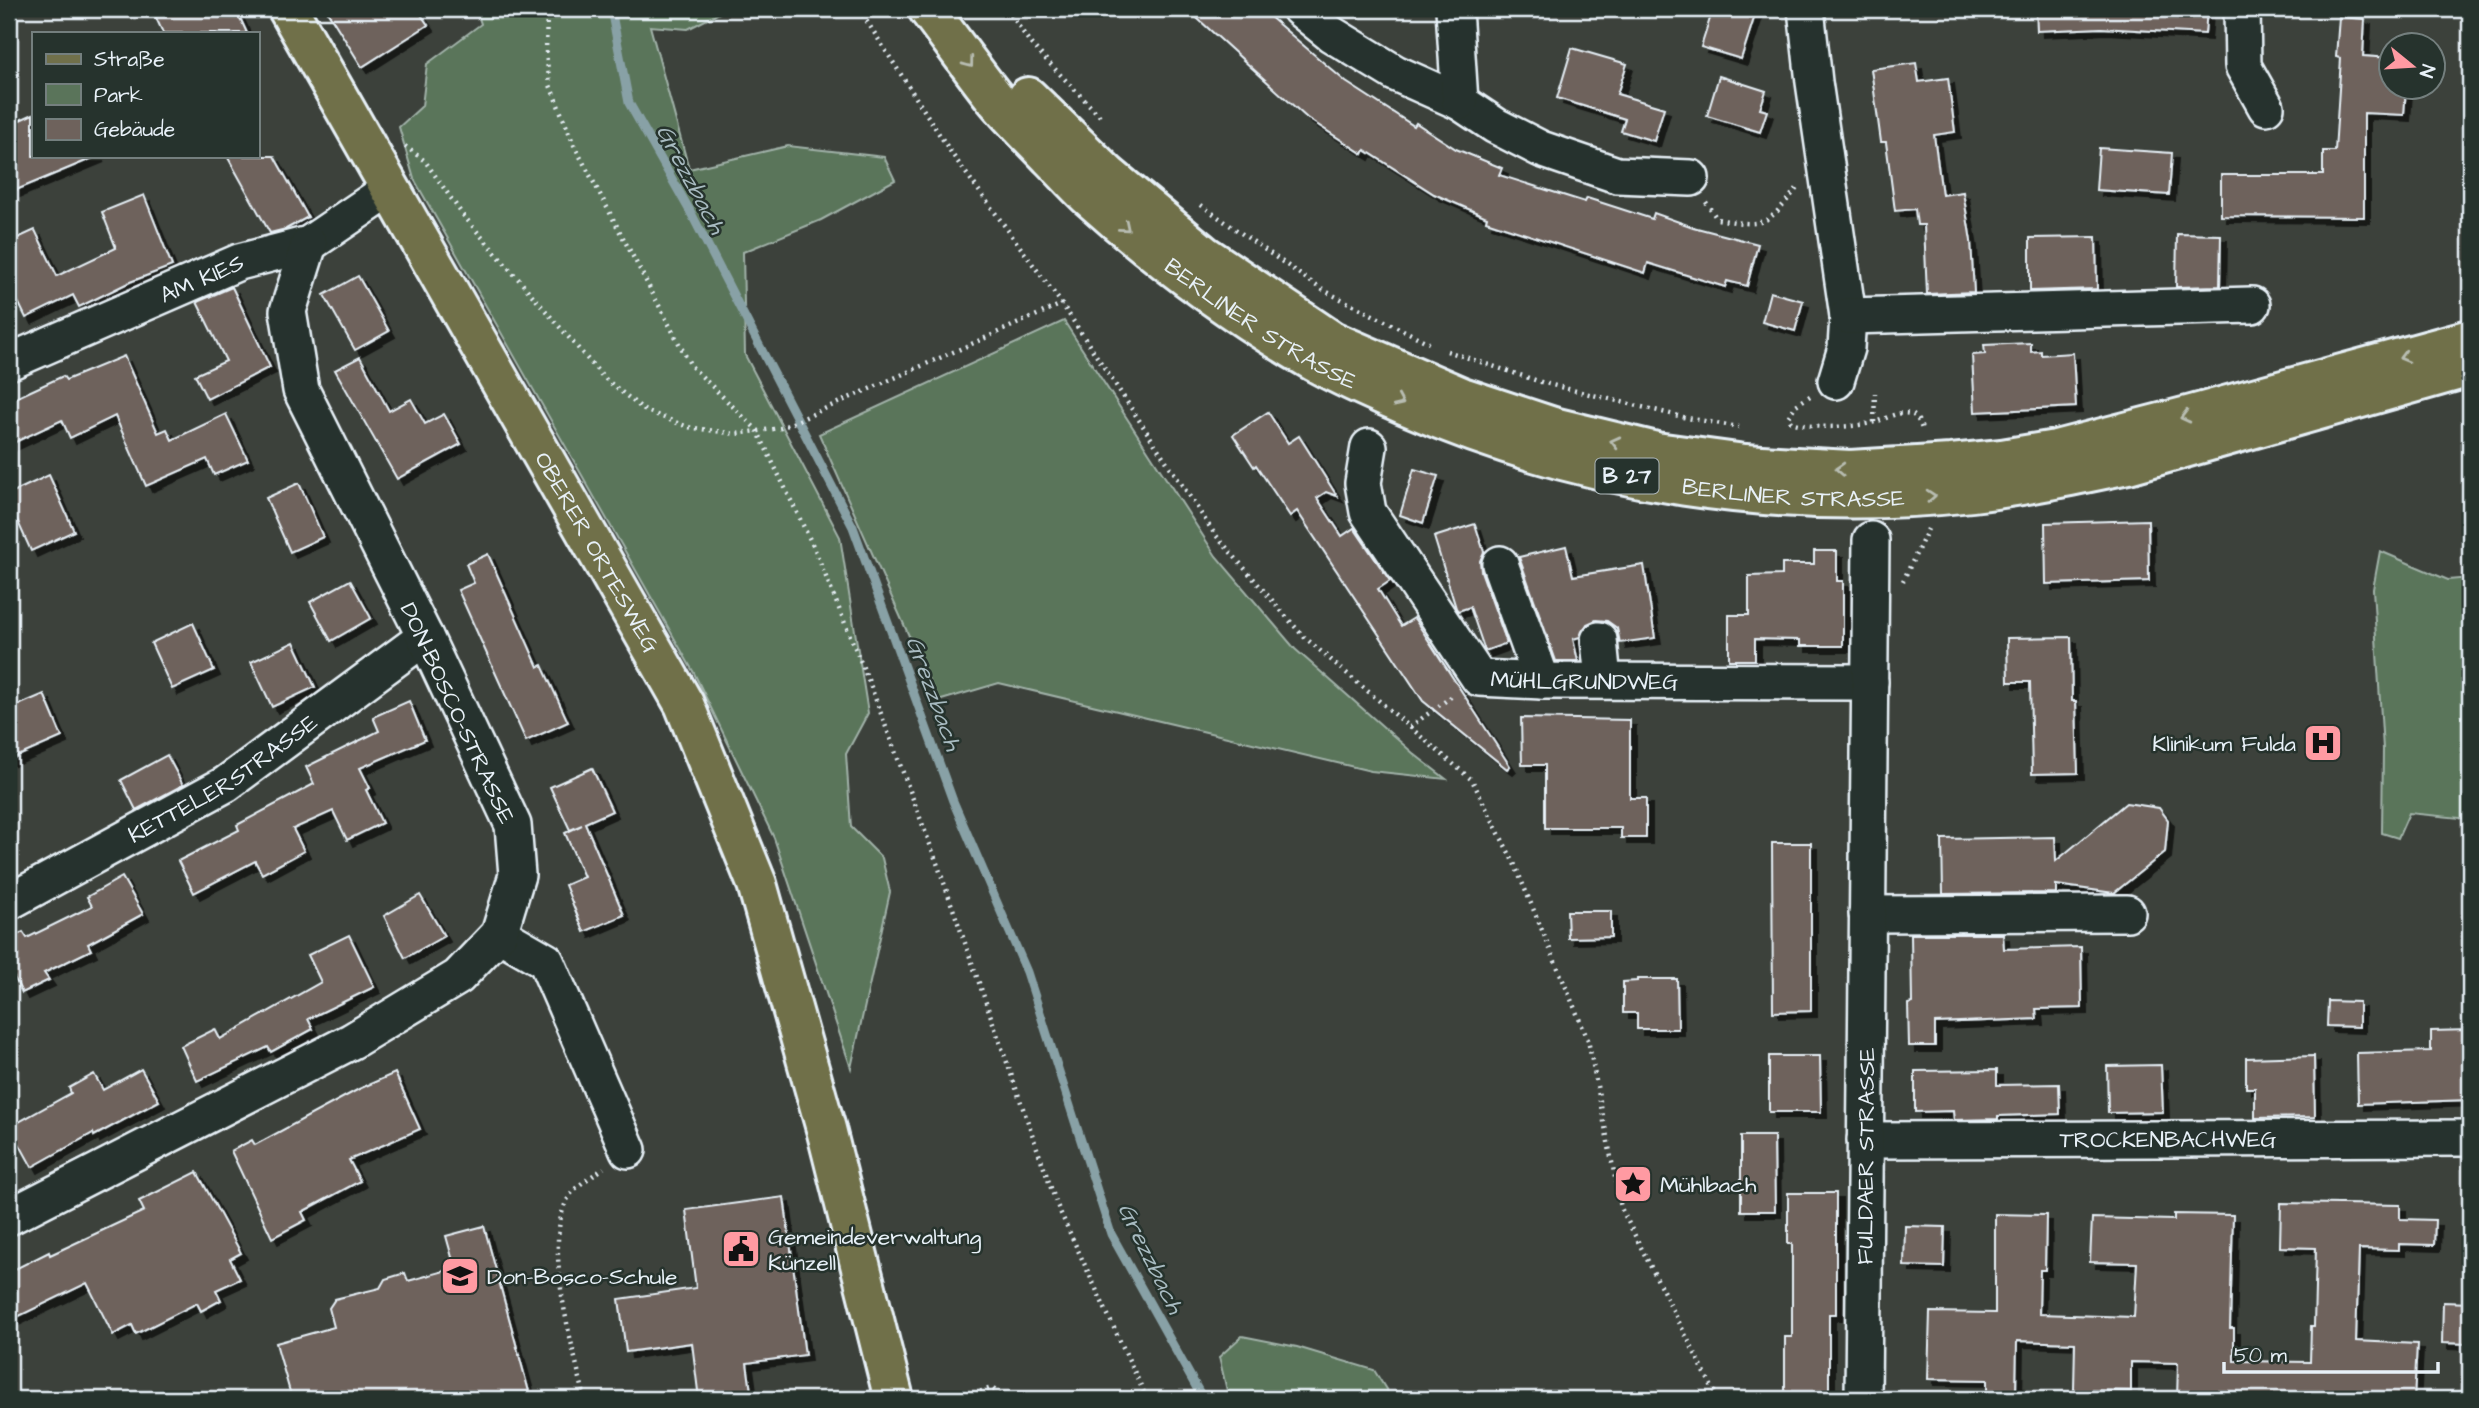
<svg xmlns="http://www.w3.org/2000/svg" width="2479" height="1408" viewBox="0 0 2479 1408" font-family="'Architects Daughter',sans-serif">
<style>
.green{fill:#5a745a;stroke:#a1b2a9;stroke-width:2}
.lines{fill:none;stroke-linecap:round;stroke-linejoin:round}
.stream{stroke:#88a1a6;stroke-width:9}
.building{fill:#6e625c;stroke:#e8f1f8;stroke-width:2;filter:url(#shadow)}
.minor-casing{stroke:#e8f1f8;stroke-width:40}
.major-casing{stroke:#e8f1f8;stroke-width:44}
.highway-casing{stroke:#e8f1f8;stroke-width:44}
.path{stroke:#e8f1f8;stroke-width:4.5;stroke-dasharray:2 5;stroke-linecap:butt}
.minor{stroke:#26332d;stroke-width:35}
.major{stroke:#70704a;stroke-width:38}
.highway{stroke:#70704a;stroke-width:38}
.oneway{stroke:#b8bdb2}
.labels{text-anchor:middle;stroke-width:5;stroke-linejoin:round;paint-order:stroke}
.shield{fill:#26332d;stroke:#aeb8bb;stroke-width:2}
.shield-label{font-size:21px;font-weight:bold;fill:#e8f1f8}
.street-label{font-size:23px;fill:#e8f1f8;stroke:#26332d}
.poi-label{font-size:23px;fill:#e8f1f8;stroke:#26332d;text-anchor:start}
.water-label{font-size:24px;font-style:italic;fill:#a8bbc1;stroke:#26332d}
</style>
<defs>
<filter id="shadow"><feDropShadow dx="6" dy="6" stdDeviation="0" flood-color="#0009"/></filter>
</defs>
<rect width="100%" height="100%" fill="#3c413b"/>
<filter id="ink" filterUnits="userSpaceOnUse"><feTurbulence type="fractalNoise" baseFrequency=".0143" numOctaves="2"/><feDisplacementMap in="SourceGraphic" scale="14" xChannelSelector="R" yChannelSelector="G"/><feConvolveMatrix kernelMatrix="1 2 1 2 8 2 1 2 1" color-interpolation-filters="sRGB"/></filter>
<g filter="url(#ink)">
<!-- green -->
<g class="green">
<path d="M 476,9 L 727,9 L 688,29 L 650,26 L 689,169 L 788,146 L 884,157 L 895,180 L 821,220 L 743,252 L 745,355 L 840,537 L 868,713 L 846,754 L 851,827 L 882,858 L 890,892 L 851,1068 L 774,838 L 694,673 L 414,179 L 399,127 L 422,106 L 427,64 L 481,24 Z"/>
<path d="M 1064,321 L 1216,556 L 1295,649 L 1414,754 L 1446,779 L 1371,771 L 999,683 L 938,701 L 819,434 Z"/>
<path d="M 2380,551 L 2448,580 L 2470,578 L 2470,819 L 2409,813 L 2398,838 L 2382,833 L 2383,749 L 2373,589 Z"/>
<path d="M 1242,1336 L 1297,1347 L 1374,1370 L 1392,1399 L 1229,1399 L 1219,1357 Z"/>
</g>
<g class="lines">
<!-- stream -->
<path class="stream" d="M 611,9 L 629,103 L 690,211 L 853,527 L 953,801 L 1027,972 L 1111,1234 L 1203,1399"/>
</g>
<!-- building -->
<g class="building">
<path d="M 152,9 L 236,9 L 247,33 L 163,33 Z"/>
<path d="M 326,9 L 417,9 L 428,25 L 362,67 Z"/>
<path d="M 1187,9 L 1261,9 L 1346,82 L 1414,126 L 1416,123 L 1456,149 L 1502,168 L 1499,175 L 1585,202 L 1587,198 L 1652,219 L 1654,213 L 1693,227 L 1758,244 L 1747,286 L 1727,281 L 1725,287 L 1648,263 L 1645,273 L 1486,221 L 1487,217 L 1434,194 L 1365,150 L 1363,154 L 1307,118 Z"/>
<path d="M 1713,9 L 1757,9 L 1741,59 L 1701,47 Z"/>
<path d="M 2036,9 L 2207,9 L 2205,34 L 2101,28 L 2037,31 Z"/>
<path d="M 2339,17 L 2365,19 L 2363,56 L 2391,58 L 2391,88 L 2406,88 L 2404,115 L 2364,113 L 2364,217 L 2221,216 L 2221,175 L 2323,175 L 2323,151 L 2335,151 L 2341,58 L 2336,57 Z"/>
<path d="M 1572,48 L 1627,64 L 1617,94 L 1664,108 L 1654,141 L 1621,131 L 1625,119 L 1557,98 Z"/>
<path d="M 1916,63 L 1919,82 L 1948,78 L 1955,132 L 1934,135 L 1942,195 L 1963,192 L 1971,241 L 1974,292 L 1927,294 L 1924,225 L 1917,225 L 1915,209 L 1895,211 L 1886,142 L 1881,142 L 1871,69 Z"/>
<path d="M 1719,76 L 1766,91 L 1760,109 L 1767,111 L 1760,132 L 1707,116 Z"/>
<path d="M 33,114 L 33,156 L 98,156 L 9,193 L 9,125 Z"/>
<path d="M 2099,148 L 2172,153 L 2169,195 L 2096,190 Z"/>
<path d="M 227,156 L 274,156 L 308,217 L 286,229 L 270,233 Z"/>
<path d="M 144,195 L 172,266 L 130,282 L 79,307 L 73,295 L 26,318 L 9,283 L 9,242 L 35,230 L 57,276 L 116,248 L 102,212 Z"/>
<path d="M 2177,234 L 2221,235 L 2220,286 L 2176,287 Z"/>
<path d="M 2096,237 L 2097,289 L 2030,291 L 2030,238 Z"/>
<path d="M 358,276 L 389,331 L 355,350 L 324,295 Z"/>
<path d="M 232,287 L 270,367 L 207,399 L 195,375 L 226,361 L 197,302 Z"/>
<path d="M 1770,292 L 1803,301 L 1795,331 L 1762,322 Z"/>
<path d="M 2031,343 L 2031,352 L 2041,351 L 2041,355 L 2073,353 L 2076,407 L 1975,412 L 1972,355 L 1985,354 L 1984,345 Z"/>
<path d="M 124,356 L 158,433 L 167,429 L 172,440 L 226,414 L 248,460 L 214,475 L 207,459 L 146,486 L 115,416 L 70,438 L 62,420 L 9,445 L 9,401 L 63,376 L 66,380 Z"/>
<path d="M 360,357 L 389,411 L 411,399 L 425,424 L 444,414 L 461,444 L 397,479 L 335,370 Z"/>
<path d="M 1268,412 L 1288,443 L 1299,436 L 1337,496 L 1326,492 L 1317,498 L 1342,536 L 1354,528 L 1390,581 L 1378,589 L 1401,626 L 1414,618 L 1510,766 L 1507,769 L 1423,701 L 1297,511 L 1290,516 L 1256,465 L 1254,467 L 1233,435 Z"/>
<path d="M 1414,469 L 1438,476 L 1423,523 L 1400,515 Z"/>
<path d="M 49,475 L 74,531 L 31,551 L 9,502 L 9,494 Z"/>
<path d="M 299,483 L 323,537 L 290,552 L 266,498 Z"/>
<path d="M 2148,520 L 2149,581 L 2046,584 L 2045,523 Z"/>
<path d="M 1475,524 L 1484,552 L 1480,561 L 1481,571 L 1507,643 L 1485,651 L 1470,607 L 1458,611 L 1456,608 L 1434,537 Z"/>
<path d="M 1566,546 L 1573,576 L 1644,565 L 1655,638 L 1620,643 L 1617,628 L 1607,621 L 1596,620 L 1587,624 L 1580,637 L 1573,639 L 1578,661 L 1556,661 L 1519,557 Z"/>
<path d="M 1814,551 L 1837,551 L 1837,581 L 1843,581 L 1843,646 L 1800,646 L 1800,640 L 1755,639 L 1755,660 L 1729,660 L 1729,615 L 1749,615 L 1749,576 L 1782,575 L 1782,564 L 1814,564 Z"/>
<path d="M 488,554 L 538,667 L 542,665 L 568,722 L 526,741 L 458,590 L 474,583 L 466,564 Z"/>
<path d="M 350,580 L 371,618 L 331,641 L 310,602 Z"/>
<path d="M 193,623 L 214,670 L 172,689 L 151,643 Z"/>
<path d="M 2071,637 L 2072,701 L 2076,701 L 2078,773 L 2032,774 L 2030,682 L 2008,682 L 2007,638 Z"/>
<path d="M 294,642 L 315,687 L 272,707 L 251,662 Z"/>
<path d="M 44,694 L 62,737 L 9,760 L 9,709 Z"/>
<path d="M 409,701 L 425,740 L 360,768 L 370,788 L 366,790 L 382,823 L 347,840 L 333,811 L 293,829 L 304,851 L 262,874 L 255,861 L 194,893 L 178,861 L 239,830 L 237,825 L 314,784 L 306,767 L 379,731 L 373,717 Z"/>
<path d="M 1521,718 L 1630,720 L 1630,798 L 1646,798 L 1646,838 L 1621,838 L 1621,828 L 1545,828 L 1545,765 L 1522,765 Z"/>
<path d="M 167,755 L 183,785 L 136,810 L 121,780 Z"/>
<path d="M 592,768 L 612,811 L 585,823 L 624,915 L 584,932 L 565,885 L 584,877 L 565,833 L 582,825 L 570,830 L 550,787 Z"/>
<path d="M 2126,803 L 2159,808 L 2168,820 L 2165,852 L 2114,893 L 2056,885 L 2056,893 L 1943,894 L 1942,839 L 2055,837 L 2056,861 Z"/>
<path d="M 1772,843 L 1811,843 L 1811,1011 L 1773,1012 Z"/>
<path d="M 122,877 L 143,914 L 88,944 L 91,950 L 44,973 L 49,980 L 22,993 L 9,967 L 9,939 L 23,932 L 27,938 L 92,906 L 87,897 Z"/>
<path d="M 420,895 L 444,936 L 405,958 L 384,916 Z"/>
<path d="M 1567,911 L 1611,911 L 1611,937 L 1568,938 Z"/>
<path d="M 1911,934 L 2003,934 L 2004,949 L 2081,947 L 2082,1008 L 2036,1009 L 2037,1019 L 1935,1023 L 1935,1046 L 1909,1046 L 1908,1004 L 1912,1003 Z"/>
<path d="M 349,935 L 374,987 L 308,1019 L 313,1029 L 271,1052 L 268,1047 L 197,1081 L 181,1046 L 215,1029 L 220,1039 L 321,982 L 308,955 Z"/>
<path d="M 1637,979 L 1677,979 L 1678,1029 L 1637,1029 L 1637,1013 L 1623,1013 L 1623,982 L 1637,981 Z"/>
<path d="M 2328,1001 L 2359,1002 L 2359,1027 L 2327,1026 Z"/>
<path d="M 2470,1030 L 2470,1100 L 2358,1104 L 2357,1053 L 2431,1051 L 2431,1031 Z"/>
<path d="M 1769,1056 L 1820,1056 L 1821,1112 L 1769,1112 Z"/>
<path d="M 2314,1056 L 2315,1117 L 2255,1118 L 2255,1088 L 2246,1088 L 2246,1058 Z"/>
<path d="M 2161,1065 L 2163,1112 L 2108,1113 L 2107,1066 Z"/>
<path d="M 141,1069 L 159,1101 L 94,1136 L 93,1133 L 32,1167 L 10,1127 L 71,1093 L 69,1088 L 94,1074 L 103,1090 Z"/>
<path d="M 1997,1070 L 1997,1085 L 2059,1084 L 2060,1114 L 1998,1116 L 1998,1119 L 1954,1120 L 1953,1111 L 1915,1112 L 1915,1071 Z"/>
<path d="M 395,1073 L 420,1129 L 349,1160 L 360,1181 L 302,1212 L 306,1220 L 272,1238 L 231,1151 L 252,1140 L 255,1145 L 359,1089 Z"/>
<path d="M 1741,1136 L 1774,1136 L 1775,1211 L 1741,1211 Z"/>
<path d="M 197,1172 L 241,1253 L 230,1259 L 240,1279 L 216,1290 L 221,1300 L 201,1311 L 197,1303 L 136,1334 L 132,1325 L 113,1335 L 87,1283 L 9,1321 L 9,1272 L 49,1252 L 50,1255 L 144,1211 L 139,1201 Z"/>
<path d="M 1788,1193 L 1836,1193 L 1836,1314 L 1829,1314 L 1829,1399 L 1785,1399 L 1785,1337 L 1792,1337 L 1792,1244 L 1788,1244 Z"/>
<path d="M 784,1197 L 805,1355 L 747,1363 L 752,1399 L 699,1399 L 692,1343 L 626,1352 L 619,1299 L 696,1288 L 686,1210 Z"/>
<path d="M 2281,1203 L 2400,1205 L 2400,1219 L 2435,1220 L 2434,1245 L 2399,1244 L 2399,1250 L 2359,1249 L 2356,1341 L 2417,1344 L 2414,1399 L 2177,1399 L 2178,1363 L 2131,1362 L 2131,1391 L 2074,1390 L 2075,1343 L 2017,1341 L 2016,1393 L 1987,1392 L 1987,1380 L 1928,1379 L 1930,1312 L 1995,1313 L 1995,1214 L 2046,1215 L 2045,1270 L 2040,1270 L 2039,1314 L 2134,1317 L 2137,1263 L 2090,1262 L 2092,1218 L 2174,1220 L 2174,1214 L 2233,1215 L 2230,1328 L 2234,1328 L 2234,1361 L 2310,1362 L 2311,1326 L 2314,1326 L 2316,1248 L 2280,1247 Z"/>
<path d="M 484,1226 L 531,1399 L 292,1399 L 276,1343 L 334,1327 L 329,1308 L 335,1299 L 380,1288 L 385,1279 L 405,1273 L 408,1281 L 455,1268 L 446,1236 Z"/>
<path d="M 1905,1226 L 1945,1227 L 1944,1267 L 1904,1266 Z"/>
<path d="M 2443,1302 L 2470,1303 L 2470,1344 L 2442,1343 Z"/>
</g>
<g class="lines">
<!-- minor casing -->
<g class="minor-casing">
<g id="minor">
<path d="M 1300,9 L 1331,34 L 1395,73 L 1460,102 L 1496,126 L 1541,149 L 1617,175 L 1691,178"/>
<path d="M 1454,9 L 1460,102"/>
<path d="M 1806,9 L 1814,82 L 1848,316 L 1846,348 L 1836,381"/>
<path d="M 2242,9 L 2243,66 L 2266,107"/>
<path d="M 1848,316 L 2252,305"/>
<path id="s1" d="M 9,362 L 239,262 L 309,244 L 390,189"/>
<path id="s2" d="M 1369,447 L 1363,483 L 1368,512 L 1479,678 L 1542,681 L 1870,682"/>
<path d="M 1500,564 L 1542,681"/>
<path d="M 1599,640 L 1603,680"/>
<path id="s3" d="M 9,902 L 226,784 L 425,637"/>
<path d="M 1867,914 L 2127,913"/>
<path d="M 499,934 L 546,961 L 628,1150"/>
<path id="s4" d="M 1865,1140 L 2470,1138"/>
<path d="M 9,1217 L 352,1041 L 458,977 L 499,934 L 517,875 L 513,825 L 425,637 L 301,390 L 288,311 L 309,244"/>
<path id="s5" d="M 1863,1399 L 1871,540"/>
</g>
</g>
<!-- major casing -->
<g class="major-casing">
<g id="major">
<path id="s6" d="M 288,9 L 684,704 L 757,884 L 826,1129 L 894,1399"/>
</g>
</g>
<!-- highway casing -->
<g class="highway-casing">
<g id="highway">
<path id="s7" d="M 928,9 C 950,38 971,68 994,97 C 1011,118 1031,137 1050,157 C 1063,170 1075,184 1088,196 C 1158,259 1234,315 1315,362 C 1345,379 1377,392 1408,406 C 1585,483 1781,513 1972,492 C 2025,486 2076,475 2128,464 L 2470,367"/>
<path d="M 1028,97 L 1108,175 L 1204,255 L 1332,341 L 1462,397 L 1553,427 L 1656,452 L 1745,464 L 1850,470 L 1951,464 L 2002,459 L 2056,450 L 2192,415 L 2470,339"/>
</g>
</g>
<!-- path -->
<g class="path">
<path d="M 547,9 L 546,53 L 550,85 L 574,145 L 691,366 L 757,430 L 815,550 L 871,687 L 937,863 L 1057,1205 L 1147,1399"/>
<path d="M 859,9 L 952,154 L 1062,304 L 1214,533 L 1303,636 L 1472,780 L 1514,863 L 1588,1040 L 1621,1208 L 1718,1399"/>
<path d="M 1007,9 L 1031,44 L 1100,116"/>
<path d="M 405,146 L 425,161 L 462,214 L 603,377 L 644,410 L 688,427 L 735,434 L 781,428 L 1062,304"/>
<path d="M 1706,202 L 1717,219 C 1766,228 1767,225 1798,187"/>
<path d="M 1201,205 L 1321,289 L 1429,343"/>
<path d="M 1447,351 L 1544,383 L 1687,418 L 1739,427"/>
<path d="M 1810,396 L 1796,405 L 1788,417 L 1791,422 C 1812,429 1853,428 1875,422 C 1886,419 1900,409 1913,415 C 1918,418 1920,424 1922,429"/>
<path d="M 1874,422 L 1875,393"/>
<path d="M 1903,581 L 1928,529"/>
<path d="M 1410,727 L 1455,694"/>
<path d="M 585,1399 C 574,1351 539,1237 571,1194 C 578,1184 594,1175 604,1168"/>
<path d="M 962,1399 L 962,1397 L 992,1388 L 1005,1399"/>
<path d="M 1022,1399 L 1042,1395 L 1046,1399"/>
</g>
<!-- minor -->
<use href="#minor" class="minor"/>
<!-- major -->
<use href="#major" class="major"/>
<!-- highway -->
<use href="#highway" class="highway"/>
</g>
<!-- one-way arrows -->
<defs><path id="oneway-chevron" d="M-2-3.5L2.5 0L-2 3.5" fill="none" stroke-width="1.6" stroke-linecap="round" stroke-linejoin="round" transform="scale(1.75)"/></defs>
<g class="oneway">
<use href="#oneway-chevron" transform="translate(969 63) rotate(53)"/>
<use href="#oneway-chevron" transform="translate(1125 227) rotate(40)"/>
<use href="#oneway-chevron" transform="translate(2404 357) rotate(165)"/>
<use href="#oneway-chevron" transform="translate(1399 402) rotate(24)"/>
<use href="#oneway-chevron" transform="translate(2185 417) rotate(166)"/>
<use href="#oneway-chevron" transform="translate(1615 442) rotate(-166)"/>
<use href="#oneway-chevron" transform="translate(1840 469) rotate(-177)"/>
<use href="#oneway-chevron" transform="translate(1931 496) rotate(-4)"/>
</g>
</g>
<!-- icons -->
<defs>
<g id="hospital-square" transform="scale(2.0125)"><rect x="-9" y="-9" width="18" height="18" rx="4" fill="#ff9aa2" stroke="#26332d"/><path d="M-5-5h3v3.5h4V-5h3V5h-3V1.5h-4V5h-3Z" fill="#111"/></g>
<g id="sight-square" transform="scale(2.0125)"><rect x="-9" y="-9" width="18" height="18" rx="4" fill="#ff9aa2" stroke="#26332d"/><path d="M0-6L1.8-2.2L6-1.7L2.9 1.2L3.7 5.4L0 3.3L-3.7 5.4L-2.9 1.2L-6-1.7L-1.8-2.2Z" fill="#111"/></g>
<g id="civic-square" transform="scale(2.0125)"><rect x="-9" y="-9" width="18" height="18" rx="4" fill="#ff9aa2" stroke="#26332d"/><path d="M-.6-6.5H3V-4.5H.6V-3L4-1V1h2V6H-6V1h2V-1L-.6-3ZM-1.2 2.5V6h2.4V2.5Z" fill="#111"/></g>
<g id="school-square" transform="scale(2.0125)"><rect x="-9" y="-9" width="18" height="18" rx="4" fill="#ff9aa2" stroke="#26332d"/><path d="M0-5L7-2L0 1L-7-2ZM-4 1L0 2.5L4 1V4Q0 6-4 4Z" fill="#111"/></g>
</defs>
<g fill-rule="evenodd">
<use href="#hospital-square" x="2323" y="743"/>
<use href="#sight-square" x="1633" y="1184"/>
<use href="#civic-square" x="741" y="1249"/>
<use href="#school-square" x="460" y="1276"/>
</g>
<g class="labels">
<!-- shield labels -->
<rect class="shield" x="1595.5" y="458.5" width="63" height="35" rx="5"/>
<g class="shield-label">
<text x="1627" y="483">B 27</text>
</g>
<!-- street labels -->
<g class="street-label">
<text dy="8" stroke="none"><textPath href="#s1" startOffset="210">AM KIES</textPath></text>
<text dy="8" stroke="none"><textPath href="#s7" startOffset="462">BERLINER STRASSE</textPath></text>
<text dy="8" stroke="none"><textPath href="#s7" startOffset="1029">BERLINER STRASSE</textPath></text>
<text dy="8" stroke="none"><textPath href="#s6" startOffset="625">OBERER ORTESWEG</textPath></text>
<text dy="8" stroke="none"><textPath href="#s2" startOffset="371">MÜHLGRUNDWEG</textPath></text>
<text transform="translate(458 713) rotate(65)" y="8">DON-BOSCO-STRASSE</text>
<text dy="8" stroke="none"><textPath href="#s3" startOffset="247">KETTELERSTRASSE</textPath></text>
<text dy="8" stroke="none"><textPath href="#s4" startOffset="303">TROCKENBACHWEG</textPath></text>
<text dy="8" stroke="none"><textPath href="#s5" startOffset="243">FULDAER STRASSE</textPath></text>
</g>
<!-- poi labels -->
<g class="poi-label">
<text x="2296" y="751" text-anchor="end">Klinikum Fulda</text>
<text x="1660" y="1192">Mühlbach</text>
<text x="768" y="1244">Gemeindeverwaltung<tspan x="768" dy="26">Künzell</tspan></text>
<text x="487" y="1284">Don-Bosco-Schule</text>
</g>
<!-- water labels -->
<g class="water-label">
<text transform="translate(691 179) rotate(62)" y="8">Grezzbach</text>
<text transform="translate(934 693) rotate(70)" y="8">Grezzbach</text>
<text transform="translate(1151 1258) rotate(64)" y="8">Grezzbach</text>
</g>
</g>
<!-- margin -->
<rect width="2479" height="1408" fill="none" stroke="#26332d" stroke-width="35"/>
<rect x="18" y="18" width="2444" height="1373" fill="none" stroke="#e8f1f8" stroke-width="2.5" filter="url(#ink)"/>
<!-- legend -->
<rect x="32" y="32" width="228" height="126" fill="#26332d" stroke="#747f7e" stroke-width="2"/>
<rect x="46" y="54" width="35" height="10" fill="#70704a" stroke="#747f7e" stroke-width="2"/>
<text x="94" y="66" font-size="21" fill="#e8f1f8">Straße</text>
<rect x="46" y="84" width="35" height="21" fill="#5a745a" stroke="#747f7e" stroke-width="2"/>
<text x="94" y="102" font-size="21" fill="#e8f1f8">Park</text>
<rect x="46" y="119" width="35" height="21" fill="#6e625c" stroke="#747f7e" stroke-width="2"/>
<text x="94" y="136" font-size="21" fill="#e8f1f8">Gebäude</text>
<!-- north arrow -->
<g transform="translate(2412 66) rotate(108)"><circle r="33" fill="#26332d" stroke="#747f7e" stroke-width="2"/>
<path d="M0-5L12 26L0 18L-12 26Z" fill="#ff9aa2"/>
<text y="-10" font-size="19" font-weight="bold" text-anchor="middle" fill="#e8f1f8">N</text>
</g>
<!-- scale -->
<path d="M2224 1362v10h214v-10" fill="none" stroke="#e8f1f8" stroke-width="3.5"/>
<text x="2234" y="1362" font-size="21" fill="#e8f1f8" stroke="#26332d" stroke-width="5" paint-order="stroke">50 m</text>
</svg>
